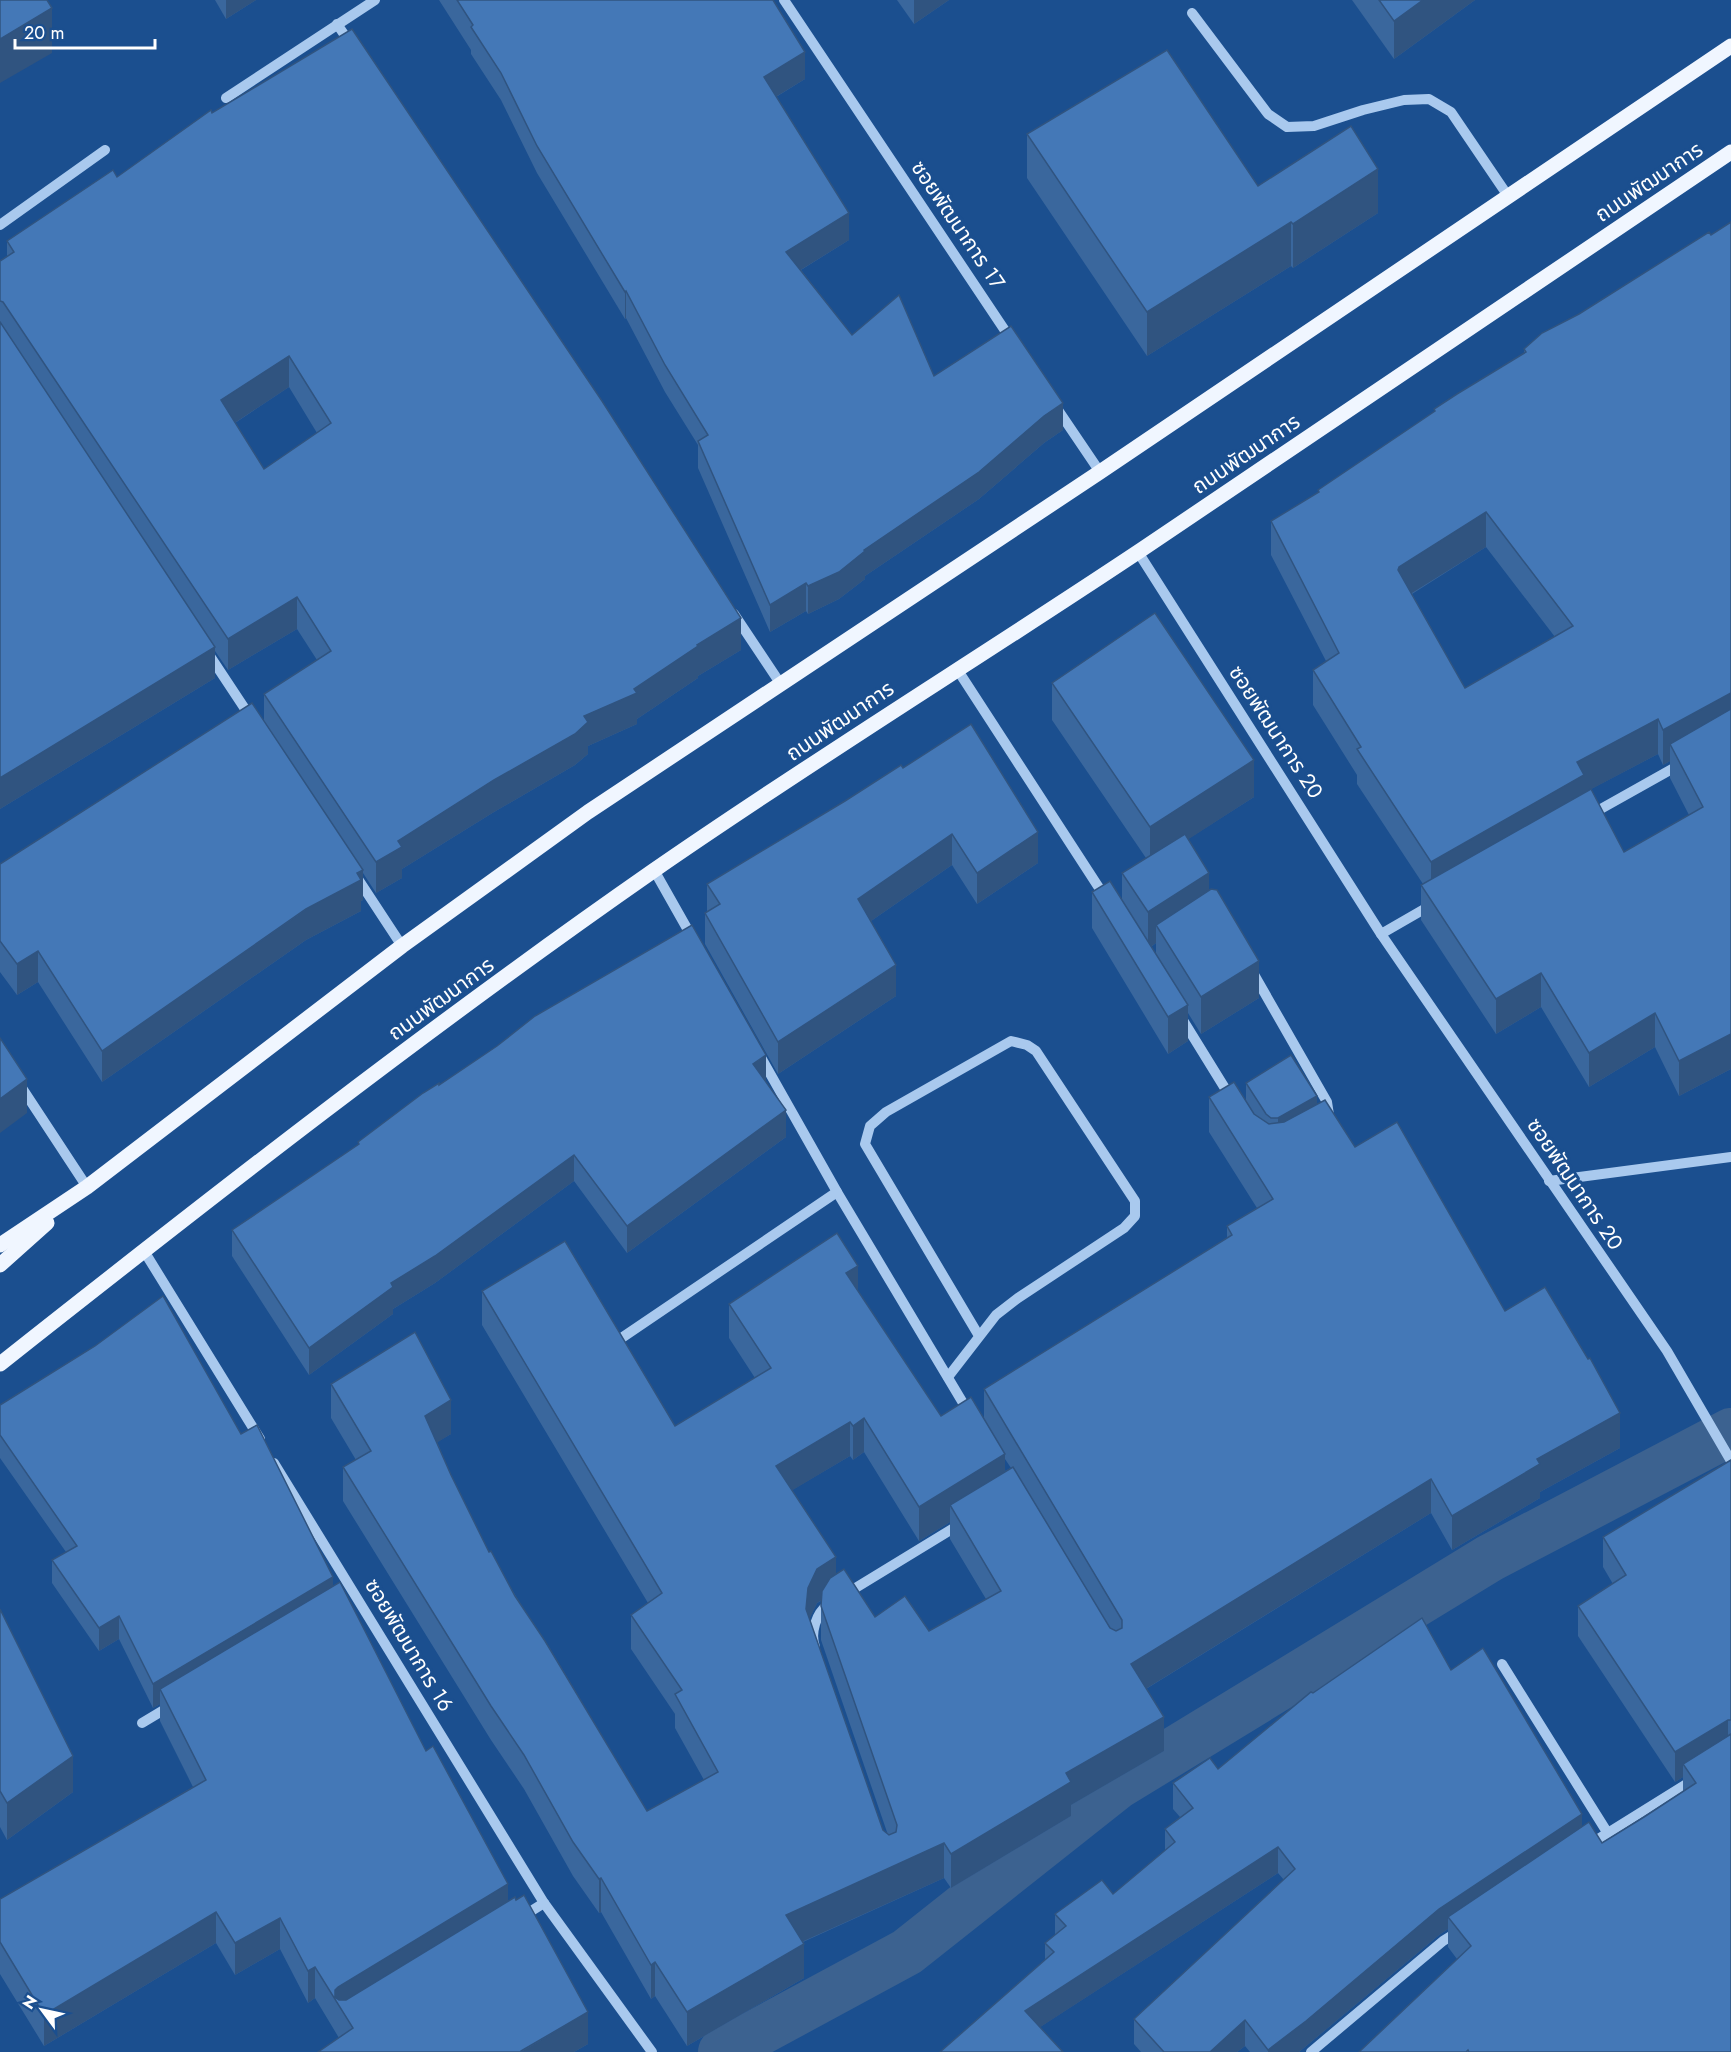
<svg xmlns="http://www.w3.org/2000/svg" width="1731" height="2052" viewBox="0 0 1731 2052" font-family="Jost,'Noto Sans Thai',sans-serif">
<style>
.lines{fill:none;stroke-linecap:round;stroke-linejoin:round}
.canal{stroke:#3c6290;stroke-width:48}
.minor{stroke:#a9c9ee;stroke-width:10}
.major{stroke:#f0f6ff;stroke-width:15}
.wall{fill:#3a679d;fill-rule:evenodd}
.shaded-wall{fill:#305480}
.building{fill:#4478b7;stroke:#305480;stroke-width:1.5;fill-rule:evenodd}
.labels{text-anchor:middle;stroke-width:6;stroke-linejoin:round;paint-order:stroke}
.street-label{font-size:21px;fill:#fff;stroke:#1b4f8f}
</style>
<rect width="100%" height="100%" fill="#1b4f8f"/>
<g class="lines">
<!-- canal -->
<path class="canal" d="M 722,2052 L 907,1952 L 1118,1785 L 1490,1558 L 1731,1432"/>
<!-- minor -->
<g class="minor">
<path d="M 784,0 L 1012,341"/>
<path d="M 1192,13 L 1268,114 L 1287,127 L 1314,126 L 1363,110 L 1404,100 L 1429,99 L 1451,112 L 1508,196"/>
<path d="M 337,24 L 352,46"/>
<path d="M 226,98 L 375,0"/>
<path d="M 0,225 L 105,150"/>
<path d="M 1056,407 L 1100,472"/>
<path d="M 1138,552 L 1381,934 L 1667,1351 L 1731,1461"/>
<path d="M 734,614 L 780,683"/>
<path d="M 208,653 L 251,718"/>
<path d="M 957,669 L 1105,897"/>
<path d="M 1590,815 L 1681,764"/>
<path d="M 654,870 L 693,939"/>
<path d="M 356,876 L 402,946"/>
<path d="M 1381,934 L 1433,904"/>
<path d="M 1252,971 L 1327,1102 L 1329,1115"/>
<path d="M 1181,1017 L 1231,1098"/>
<path d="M 759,1054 L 837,1192 L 969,1413"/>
<path d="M 20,1085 L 87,1187"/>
<path d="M 1549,1181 L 1731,1157"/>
<path d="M 144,1251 L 260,1439"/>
<path d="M 623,1337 L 837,1192"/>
<path d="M 948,1377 L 996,1315 L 1018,1298 L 1124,1228 L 1135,1216 L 1135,1201 L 1036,1051 L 1027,1045 L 1011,1041 L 886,1112 L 870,1126 L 865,1144 L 979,1336"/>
<path d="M 274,1463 L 544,1903 L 652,2052"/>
<path d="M 844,1595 L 962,1523"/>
<path d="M 815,1647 C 810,1633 816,1613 828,1605"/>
<path d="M 1502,1664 L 1607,1832"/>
<path d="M 142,1723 L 172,1705"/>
<path d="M 1587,1846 L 1693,1780"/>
<path d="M 520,1918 L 544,1903"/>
<path d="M 1311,2052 L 1443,1941 L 1459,1931"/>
</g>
<!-- major -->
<g class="major">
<path d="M 0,1245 L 87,1187 L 402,946 L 588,812 L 1100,472 L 1731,46"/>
<path d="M 0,1265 L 47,1223"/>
<path d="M 0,1364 C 214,1195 429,1027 653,871 C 813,760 979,658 1141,550 C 1338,419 1534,285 1731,152"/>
</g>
</g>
<!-- wall -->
<g class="wall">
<path d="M 215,0 L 256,0 L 226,19 Z"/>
<path d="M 439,0 L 773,0 L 805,79 L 776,97 L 849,240 L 801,270 L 852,335 L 934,376 L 1063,430 L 1044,443 L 979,499 L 865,576 L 865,579 L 839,599 L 808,614 L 806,611 L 770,632 L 698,468 L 698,445 L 665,392 L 626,318 L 625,319 L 537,173 L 501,100 L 471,54 L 471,50 Z"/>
<path d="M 897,0 L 949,0 L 914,24 Z"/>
<path d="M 1352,0 L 1475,0 L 1394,59 Z"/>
<path d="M 212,113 L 741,650 L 698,676 L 698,678 L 637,719 L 637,724 L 588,746 L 588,754 L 575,765 L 494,812 L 402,869 L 402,878 L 376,893 L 363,873 L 363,900 L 361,901 L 361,911 L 306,940 L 102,1082 L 38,982 L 17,995 L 0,972 L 0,864 L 264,722 L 264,694 L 317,660 L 297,629 L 228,670 L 215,651 L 215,678 L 0,809 L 0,261 L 7,256 L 7,241 L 117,177 ZM 289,387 L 317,433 L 264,469 L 235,423 Z"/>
<path d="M 1027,134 L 1258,186 L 1378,213 L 1293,268 L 1291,266 L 1147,356 L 1027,178 Z"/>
<path d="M 1731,222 L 1731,1069 L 1679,1096 L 1655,1047 L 1589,1087 L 1541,1007 L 1496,1034 L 1421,920 L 1421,885 L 1423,884 L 1357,784 L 1357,775 L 1313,705 L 1313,670 L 1326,661 L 1271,555 L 1271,521 L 1318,493 L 1318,490 L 1434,412 L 1434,409 L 1524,353 L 1524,349 L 1579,314 L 1711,235 ZM 1486,547 L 1555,637 L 1465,688 L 1412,594 ZM 1658,754 L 1663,765 L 1670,761 L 1670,778 L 1689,815 L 1624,852 L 1591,789 Z"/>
<path d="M 1052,683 L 1254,797 L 1188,839 L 1209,890 L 1259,998 L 1201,1034 L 1188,1013 L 1188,1041 L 1168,1054 L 1092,928 L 1092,892 L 1122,901 L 1122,873 L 1146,858 L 1052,720 ZM 1156,943 L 1156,955 L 1151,947 Z"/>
<path d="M 903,768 L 1038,863 L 977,904 L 952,865 L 871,921 L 896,996 L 778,1074 L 705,944 L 705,913 L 707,912 L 707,884 Z"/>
<path d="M 766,1082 L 786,1137 L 627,1253 L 574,1181 L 435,1283 L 393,1309 L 393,1314 L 309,1375 L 232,1256 L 232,1230 L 358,1145 L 358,1142 L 439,1085 Z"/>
<path d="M 1246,1083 L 1317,1104 L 1355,1147 L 1505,1311 L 1620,1448 L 1540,1492 L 1540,1498 L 1452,1550 L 1431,1513 L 1146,1689 L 1164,1751 L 1071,1805 L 1071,1816 L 951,1888 L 944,1878 L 803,1942 L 804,1978 L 687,2046 L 655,1996 L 651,1999 L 601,1912 L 599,1913 L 573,1876 L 524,1789 L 491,1740 L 343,1501 L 343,1467 L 356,1460 L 331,1418 L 331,1384 L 451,1434 L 437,1442 L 451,1475 L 489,1552 L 647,1811 L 704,1780 L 675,1728 L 675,1714 L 631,1649 L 631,1615 L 648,1603 L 482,1325 L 482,1291 L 675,1426 L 755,1378 L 729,1338 L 729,1304 L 858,1291 L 941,1416 L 984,1418 L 984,1389 L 1227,1239 L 1227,1226 L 1257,1208 L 1209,1132 L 1209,1097 L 1246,1102 ZM 864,1452 L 919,1541 L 950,1522 L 950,1539 L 986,1599 L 929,1631 L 875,1617 L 836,1574 L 792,1490 L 850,1456 L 853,1460 ZM 1005,1459 L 1011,1468 L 1005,1471 ZM 821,1601 L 821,1640 L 888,1835 L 883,1830 L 809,1619 L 817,1603 Z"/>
<path d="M 0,1405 L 241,1434 L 333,1586 L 426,1751 L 508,1902 L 588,2044 L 574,2052 L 318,2052 L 339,2038 L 315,1998 L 308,2003 L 280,1949 L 235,1975 L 216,1943 L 44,2046 L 0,1974 L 0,1899 L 193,1787 L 160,1721 L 160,1704 L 153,1708 L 119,1639 L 99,1651 L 52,1583 L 52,1560 L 66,1552 L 0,1458 Z"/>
<path d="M 1731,1460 L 1731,2052 L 1359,2052 L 1457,1959 L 1448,1947 L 1448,1929 L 1439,1935 L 1299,2052 L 1250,2052 L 1245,2046 L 1237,2052 L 1141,2052 L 1134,2044 L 1134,2019 L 1284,1880 L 1278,1873 L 1040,2027 L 940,2052 L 1045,1960 L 1045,1943 L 1055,1935 L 1055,1914 L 1113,1894 L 1165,1851 L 1165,1829 L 1180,1817 L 1173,1809 L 1173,1783 L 1218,1769 L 1313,1693 L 1451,1670 L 1582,1827 L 1602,1843 L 1683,1791 L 1683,1777 L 1675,1782 L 1578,1636 L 1578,1606 L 1613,1584 L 1603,1567 L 1603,1537 Z"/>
<path d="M 0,1609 L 73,1792 L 7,1840 L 0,1827 Z"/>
</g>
<!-- shaded-wall -->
<g class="shaded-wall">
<path d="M 226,0 L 256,0 L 226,19 Z"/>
<path d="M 914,0 L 949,0 L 914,24 Z"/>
<path d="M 1423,0 L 1475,0 L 1394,59 L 1394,21 Z"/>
<path d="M 52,8 L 52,53 L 0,83 L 0,39 Z"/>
<path d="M 805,52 L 805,79 L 764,104 L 764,77 Z"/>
<path d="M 1378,169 L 1378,213 L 1293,268 L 1293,224 Z"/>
<path d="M 849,213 L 849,240 L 786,279 L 786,252 Z"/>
<path d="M 1291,222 L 1291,266 L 1147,356 L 1147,312 Z"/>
<path d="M 626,291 L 626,318 L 625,319 L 625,292 Z"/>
<path d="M 289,356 L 289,387 L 221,432 L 221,400 Z"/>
<path d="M 1063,403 L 1063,430 L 1044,443 L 979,499 L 865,576 L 865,579 L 839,599 L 808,614 L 808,586 L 864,550 L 1044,416 Z"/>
<path d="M 1486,512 L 1486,547 L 1399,601 L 1398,570 L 1399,567 Z"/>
<path d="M 806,583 L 806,611 L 770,632 L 770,605 Z"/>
<path d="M 297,597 L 297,629 L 228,670 L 228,639 Z"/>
<path d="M 741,618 L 741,650 L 698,676 L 698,678 L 637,719 L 637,724 L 588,746 L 588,754 L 575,765 L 494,812 L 402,869 L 402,878 L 376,893 L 376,862 L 398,841 L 584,716 L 634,689 L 697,645 Z"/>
<path d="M 215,647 L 215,678 L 0,809 L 0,778 Z"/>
<path d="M 1731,693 L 1731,728 L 1670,744 L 1670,761 L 1663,765 L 1663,730 Z"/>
<path d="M 1658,719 L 1658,754 L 1584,793 L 1431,897 L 1431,862 L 1577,762 Z"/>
<path d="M 1254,760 L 1254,797 L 1150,864 L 1150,827 Z"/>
<path d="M 1038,832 L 1038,863 L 977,904 L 977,873 Z"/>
<path d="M 952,834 L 952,865 L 858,930 L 858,899 Z"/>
<path d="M 363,870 L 363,900 L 361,901 L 361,911 L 306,940 L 102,1082 L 102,1051 Z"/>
<path d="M 1209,873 L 1209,910 L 1156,925 L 1156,943 L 1148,949 L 1148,912 Z"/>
<path d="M 38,951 L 38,982 L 17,995 L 17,964 Z"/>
<path d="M 1259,961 L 1259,998 L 1201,1034 L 1201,997 Z"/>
<path d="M 896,965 L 896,996 L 778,1074 L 778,1042 Z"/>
<path d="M 1541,973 L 1541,1007 L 1496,1034 L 1496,999 Z"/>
<path d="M 1188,1005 L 1188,1041 L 1168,1054 L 1168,1017 Z"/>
<path d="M 1655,1013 L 1655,1047 L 1589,1087 L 1589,1053 Z"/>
<path d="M 1731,1034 L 1731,1069 L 1679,1096 L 1679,1061 Z"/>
<path d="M 766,1055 L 766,1082 L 753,1064 Z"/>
<path d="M 27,1079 L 27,1113 L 0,1133 L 0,1099 Z"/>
<path d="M 1317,1096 L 1317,1121 L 1278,1143 L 1278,1118 Z"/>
<path d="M 786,1110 L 786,1137 L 627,1253 L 627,1226 Z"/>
<path d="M 574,1155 L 574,1181 L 435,1283 L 393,1309 L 393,1314 L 309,1375 L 309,1348 L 391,1283 Z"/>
<path d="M 858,1266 L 858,1300 L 846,1273 Z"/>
<path d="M 451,1400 L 451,1434 L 425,1450 L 425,1416 Z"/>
<path d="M 1620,1413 L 1620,1448 L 1540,1492 L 1540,1498 L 1452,1550 L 1452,1516 L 1537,1459 Z"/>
<path d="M 864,1418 L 864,1452 L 853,1460 L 853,1426 Z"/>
<path d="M 850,1422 L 850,1456 L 776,1500 L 776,1466 Z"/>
<path d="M 1005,1454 L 1005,1488 L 950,1505 L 950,1522 L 919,1541 L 919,1507 Z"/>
<path d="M 1431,1479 L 1431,1513 L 1131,1698 L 1131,1664 Z"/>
<path d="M 836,1557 L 836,1591 L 817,1603 L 808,1622 L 806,1609 L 808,1588 L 817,1569 Z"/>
<path d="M 333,1577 L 333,1601 L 160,1689 L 160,1704 L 153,1708 L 153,1684 Z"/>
<path d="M 119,1616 L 119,1639 L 99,1651 L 99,1628 Z"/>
<path d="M 1164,1717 L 1164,1751 L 1071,1805 L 1071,1816 L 951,1888 L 951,1854 L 1066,1773 Z"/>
<path d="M 1728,1720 L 1728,1750 L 1683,1764 L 1683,1777 L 1675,1782 L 1675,1752 Z"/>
<path d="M 73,1756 L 73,1792 L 7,1840 L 7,1803 Z"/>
<path d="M 1582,1814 L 1582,1840 L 1448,1917 L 1448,1929 L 1439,1935 L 1299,2052 L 1268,2052 L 1268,2050 L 1439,1909 Z"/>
<path d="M 944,1843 L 944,1878 L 786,1949 L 786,1915 Z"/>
<path d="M 1278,1847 L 1278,1873 L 1025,2037 L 1025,2011 Z"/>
<path d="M 601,1878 L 601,1912 L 599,1913 L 599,1879 Z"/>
<path d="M 508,1884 L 508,1916 L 345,2015 L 335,2000 L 335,1990 L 338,1987 Z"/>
<path d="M 216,1912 L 216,1943 L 44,2046 L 44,2015 Z"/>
<path d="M 280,1918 L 280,1949 L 235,1975 L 235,1943 Z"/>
<path d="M 804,1944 L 804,1978 L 687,2046 L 687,2012 Z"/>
<path d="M 655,1962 L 655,1996 L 651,1999 L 651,1965 Z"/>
<path d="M 315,1967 L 315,1998 L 308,2003 L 308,1971 Z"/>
<path d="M 588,2012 L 588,2044 L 574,2052 L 521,2052 Z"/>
<path d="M 1245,2020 L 1245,2046 L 1237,2052 L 1210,2052 Z"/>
</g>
<!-- building -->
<g class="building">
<path d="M 0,0 L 47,0 L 52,8 L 0,39 Z"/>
<path d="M 457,0 L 773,0 L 805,52 L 764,77 L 849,213 L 786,252 L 852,335 L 899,295 L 934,376 L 1011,326 L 1063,403 L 1044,416 L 979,472 L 864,550 L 865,551 L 839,572 L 808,586 L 806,583 L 770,605 L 698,441 L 708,435 L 665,365 L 626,291 L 625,292 L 537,146 L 501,73 L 471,27 L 473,25 Z"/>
<path d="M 1379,0 L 1423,0 L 1394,21 Z"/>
<path d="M 352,29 L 602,401 L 741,618 L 697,645 L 698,646 L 634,689 L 637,693 L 584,716 L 588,722 L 575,734 L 494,780 L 398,841 L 402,847 L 376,862 L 264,694 L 331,651 L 297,597 L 228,639 L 3,302 L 0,301 L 0,261 L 14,252 L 7,241 L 113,170 L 117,177 L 211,110 L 212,113 ZM 289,356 L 331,423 L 264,469 L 221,400 Z"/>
<path d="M 1167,50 L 1258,186 L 1351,126 L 1378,169 L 1293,224 L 1291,222 L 1147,312 L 1027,134 Z"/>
<path d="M 1731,222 L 1731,693 L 1663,730 L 1658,719 L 1577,762 L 1584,775 L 1431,862 L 1357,749 L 1361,747 L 1313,670 L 1339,653 L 1271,521 L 1319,492 L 1318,490 L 1435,411 L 1434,409 L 1457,394 L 1526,352 L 1524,349 L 1542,333 L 1579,314 L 1709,232 L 1711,235 ZM 1486,512 L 1573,626 L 1465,688 L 1398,570 L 1399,567 Z"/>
<path d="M 0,322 L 215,647 L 0,778 Z"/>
<path d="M 1155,613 L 1254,760 L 1150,827 L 1052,683 Z"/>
<path d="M 252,703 L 363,870 L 357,873 L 361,880 L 306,909 L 102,1051 L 38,951 L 17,964 L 0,941 L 0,864 Z"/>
<path d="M 1731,709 L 1731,1034 L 1679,1061 L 1655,1013 L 1589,1053 L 1541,973 L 1496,999 L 1421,885 L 1591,789 L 1624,852 L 1703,807 L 1670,744 Z"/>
<path d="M 971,724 L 1038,832 L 977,873 L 952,834 L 858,899 L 896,965 L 778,1042 L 705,913 L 720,904 L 707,884 L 845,801 L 901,765 L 903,768 Z"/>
<path d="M 1185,834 L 1209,873 L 1148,912 L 1122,873 Z"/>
<path d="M 1110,881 L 1188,1005 L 1168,1017 L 1092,892 Z"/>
<path d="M 1211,889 L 1217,890 L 1259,961 L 1201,997 L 1156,925 Z"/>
<path d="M 692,925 L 766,1055 L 753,1064 L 786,1110 L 627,1226 L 574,1155 L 435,1256 L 391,1283 L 393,1287 L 309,1348 L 232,1230 L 359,1144 L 358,1142 L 423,1093 L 439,1083 L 439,1085 L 497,1046 L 535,1016 Z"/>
<path d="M 0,1038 L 27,1079 L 0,1099 Z"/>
<path d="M 1291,1055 L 1317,1096 L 1278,1118 L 1271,1118 L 1266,1114 L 1246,1083 Z"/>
<path d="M 1234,1082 L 1254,1114 L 1269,1124 L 1284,1122 L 1325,1100 L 1355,1147 L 1397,1122 L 1505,1311 L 1545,1287 L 1588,1359 L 1590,1358 L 1620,1413 L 1537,1459 L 1540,1464 L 1452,1516 L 1431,1479 L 1131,1664 L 1164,1717 L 1066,1773 L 1071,1782 L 951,1854 L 944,1843 L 786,1915 L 804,1944 L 687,2012 L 655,1962 L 651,1965 L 601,1878 L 599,1879 L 573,1842 L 524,1755 L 491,1706 L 343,1467 L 371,1451 L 331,1384 L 415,1332 L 451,1400 L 425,1416 L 451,1475 L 489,1552 L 491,1551 L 515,1596 L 545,1641 L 647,1811 L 718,1772 L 675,1694 L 682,1690 L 631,1615 L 662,1593 L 482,1291 L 565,1241 L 675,1426 L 771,1368 L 729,1304 L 837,1233 L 858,1266 L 846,1273 L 941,1416 L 971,1397 L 1005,1454 L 919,1507 L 864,1418 L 853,1426 L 850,1422 L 776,1466 L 836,1557 L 817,1569 L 808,1588 L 806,1609 L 883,1830 L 889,1835 L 896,1832 L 897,1825 L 821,1606 L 822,1591 L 830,1578 L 844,1569 L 875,1617 L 905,1596 L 929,1631 L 1001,1591 L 950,1505 L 1013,1467 L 1110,1628 L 1116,1631 L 1122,1628 L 1122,1620 L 984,1389 L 1232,1235 L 1227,1226 L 1273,1199 L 1209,1097 Z"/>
<path d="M 163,1296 L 241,1434 L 257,1425 L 333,1577 L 153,1684 L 119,1616 L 99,1628 L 52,1560 L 77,1546 L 0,1435 L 0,1405 L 95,1346 Z"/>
<path d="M 1731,1460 L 1731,1720 L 1728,1720 L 1675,1752 L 1578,1606 L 1626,1575 L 1603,1537 Z"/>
<path d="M 340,1582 L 426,1751 L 433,1746 L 508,1884 L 338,1987 L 335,1990 L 335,1997 L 339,2000 L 346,2000 L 515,1897 L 516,1900 L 524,1895 L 588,2012 L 521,2051 L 521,2052 L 318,2052 L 353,2028 L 315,1967 L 308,1971 L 280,1918 L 235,1943 L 216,1912 L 44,2015 L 0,1942 L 0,1899 L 206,1780 L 160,1689 Z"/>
<path d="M 0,1609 L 73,1756 L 7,1803 L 0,1791 Z"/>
<path d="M 1422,1618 L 1451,1670 L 1483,1648 L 1582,1814 L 1439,1909 L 1306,2021 L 1268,2050 L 1245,2020 L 1210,2052 L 1164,2052 L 1134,2019 L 1295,1869 L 1278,1847 L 1025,2011 L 1063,2052 L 940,2052 L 1054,1952 L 1045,1943 L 1066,1926 L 1055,1914 L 1102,1880 L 1113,1894 L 1175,1842 L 1165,1829 L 1193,1808 L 1173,1783 L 1210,1758 L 1218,1769 L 1311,1692 L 1313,1693 Z"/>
<path d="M 1731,1734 L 1731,2052 L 1469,2052 L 1468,2050 L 1466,2052 L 1359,2052 L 1471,1946 L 1448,1917 L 1589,1822 L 1602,1843 L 1644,1817 L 1696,1783 L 1683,1764 Z"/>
</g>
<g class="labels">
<!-- street labels -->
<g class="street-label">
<text transform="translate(1649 182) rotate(-34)" y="7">ถนนพัฒนาการ</text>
<text transform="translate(958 225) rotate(56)" y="7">ซอยพัฒนาการ 17</text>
<text transform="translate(1246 454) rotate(-34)" y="7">ถนนพัฒนาการ</text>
<text transform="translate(840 721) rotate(-34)" y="7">ถนนพัฒนาการ</text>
<text transform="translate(1276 732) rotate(57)" y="7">ซอยพัฒนาการ 20</text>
<text transform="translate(441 999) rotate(-36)" y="7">ถนนพัฒนาการ</text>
<text transform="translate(1575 1184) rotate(56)" y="7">ซอยพัฒนาการ 20</text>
<text transform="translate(409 1645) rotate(59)" y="7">ซอยพัฒนาการ 16</text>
</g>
</g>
<!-- north arrow -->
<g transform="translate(42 2010) rotate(303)" stroke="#1b4f8f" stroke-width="4.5" paint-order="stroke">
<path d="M0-4.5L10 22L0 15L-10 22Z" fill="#ffffff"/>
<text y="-9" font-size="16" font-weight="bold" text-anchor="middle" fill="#ffffff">N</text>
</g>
<!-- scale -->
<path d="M15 39v9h140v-9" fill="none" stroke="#ffffff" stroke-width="3"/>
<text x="24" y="39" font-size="18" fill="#ffffff" stroke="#1b4f8f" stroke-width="4.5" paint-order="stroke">20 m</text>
</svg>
